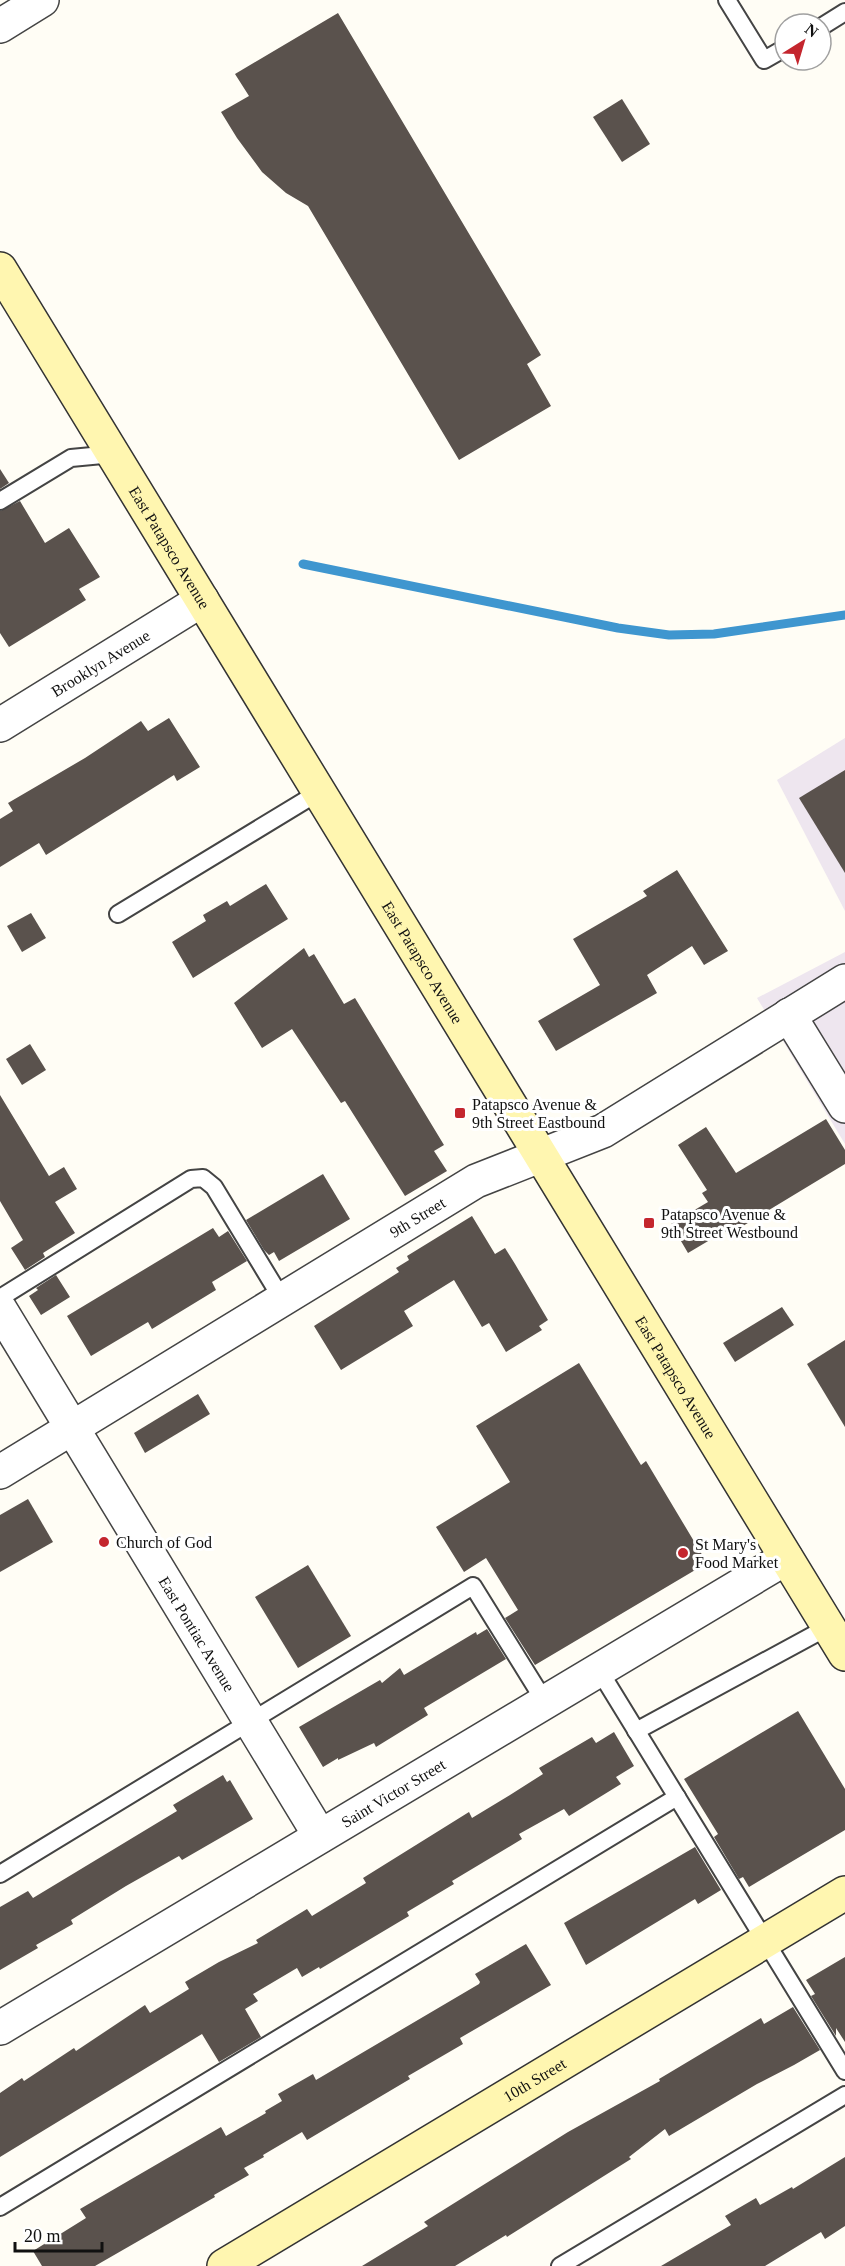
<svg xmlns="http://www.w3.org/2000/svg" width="845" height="2266" viewBox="0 0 845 2266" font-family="Georgia,serif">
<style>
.industrial{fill:#eee6ef}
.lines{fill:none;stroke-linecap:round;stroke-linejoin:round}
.stream{stroke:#3f96cf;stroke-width:9}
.building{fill:#5a524d}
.lane-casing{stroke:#444;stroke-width:20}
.street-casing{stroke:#444;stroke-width:36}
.secondary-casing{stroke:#333;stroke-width:36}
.lane{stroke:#fff;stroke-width:16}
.street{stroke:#fff;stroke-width:33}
.secondary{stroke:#fff6b0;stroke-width:33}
.poi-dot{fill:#c4262e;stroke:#fff;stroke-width:2}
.labels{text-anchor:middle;stroke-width:6;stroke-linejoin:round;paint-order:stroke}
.street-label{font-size:16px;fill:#111;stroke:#fff}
.poi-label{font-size:16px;fill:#111;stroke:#fff;text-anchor:start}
</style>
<rect width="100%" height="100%" fill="#fffdf5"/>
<!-- industrial -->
<g class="industrial">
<path d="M 845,738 L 845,911 L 777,780 Z"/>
<path d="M 845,952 L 845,1144 L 757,998 Z"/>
</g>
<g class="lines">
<!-- stream -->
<path class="stream" d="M 303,564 L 618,628 L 669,635 L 714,634 L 845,615"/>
</g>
<!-- building -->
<g class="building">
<path d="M 338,13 L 541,355 L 527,364 L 551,406 L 459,460 L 308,206 L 286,193 L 262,172 L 237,138 L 221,112 L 249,96 L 235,74 Z"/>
<path d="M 622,99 L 650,144 L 622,162 L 593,117 Z"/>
<path d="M 0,469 L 9,483 L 0,489 Z"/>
<path d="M 20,501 L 45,543 L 69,528 L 100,577 L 79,589 L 86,600 L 9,647 L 0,633 L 0,511 Z"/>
<path d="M 169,718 L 200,767 L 177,781 L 174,775 L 46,855 L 39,843 L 0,867 L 0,819 L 13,811 L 8,803 L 85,758 L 141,721 L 148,731 Z"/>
<path d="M 845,770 L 845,873 L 799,798 Z"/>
<path d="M 677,870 L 728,951 L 704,965 L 692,946 L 647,975 L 657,993 L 556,1051 L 538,1021 L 600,985 L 573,939 L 647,896 L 643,891 Z"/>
<path d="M 266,884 L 288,919 L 193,978 L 172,942 L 206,921 L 203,915 L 227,901 L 230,906 Z"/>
<path d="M 31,913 L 46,938 L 22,952 L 7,926 Z"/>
<path d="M 304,948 L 309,957 L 314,954 L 344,1004 L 355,998 L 444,1145 L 434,1151 L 447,1171 L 405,1196 L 345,1101 L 341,1103 L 292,1029 L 262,1048 L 234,1003 Z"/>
<path d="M 30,1044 L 46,1070 L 22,1085 L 6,1059 Z"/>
<path d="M 0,1095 L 49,1176 L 64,1167 L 77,1189 L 55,1202 L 75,1233 L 43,1253 L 45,1257 L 25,1270 L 11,1248 L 23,1240 L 0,1201 Z"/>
<path d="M 826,1119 L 845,1150 L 845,1164 L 728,1235 L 725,1231 L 688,1253 L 671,1224 L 708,1202 L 702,1193 L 707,1190 L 678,1145 L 706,1127 L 736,1173 Z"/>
<path d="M 323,1174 L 350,1219 L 279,1261 L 274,1252 L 269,1255 L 264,1250 L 246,1220 Z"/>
<path d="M 472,1216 L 495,1254 L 505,1248 L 515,1264 L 548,1320 L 539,1326 L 542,1330 L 506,1352 L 489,1323 L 482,1327 L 454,1280 L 404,1311 L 413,1326 L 341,1370 L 314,1326 L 399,1272 L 396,1268 L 409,1260 L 407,1256 Z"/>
<path d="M 213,1228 L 219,1237 L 228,1231 L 247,1261 L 212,1282 L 216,1290 L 152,1329 L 148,1322 L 91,1356 L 67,1316 Z"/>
<path d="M 56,1275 L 70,1297 L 41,1315 L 29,1296 L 38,1290 L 36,1288 Z"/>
<path d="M 782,1307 L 794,1325 L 735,1362 L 723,1343 Z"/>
<path d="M 845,1340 L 845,1427 L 807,1364 Z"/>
<path d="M 579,1363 L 641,1465 L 646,1461 L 707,1563 L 535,1665 L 505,1618 L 518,1610 L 486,1558 L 464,1572 L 436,1527 L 510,1482 L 476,1426 Z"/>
<path d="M 198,1394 L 210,1414 L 145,1453 L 134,1433 Z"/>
<path d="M 28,1499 L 53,1542 L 0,1572 L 0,1515 Z"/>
<path d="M 308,1565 L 351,1636 L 298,1668 L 255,1597 Z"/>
<path d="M 487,1629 L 506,1659 L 424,1708 L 428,1715 L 376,1747 L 374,1743 L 338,1760 L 338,1758 L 323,1767 L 299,1727 L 380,1680 L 382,1683 L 400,1668 L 404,1675 L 476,1632 L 477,1635 Z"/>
<path d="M 798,1711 L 845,1789 L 845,1830 L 749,1887 L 743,1877 L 739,1879 L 714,1837 L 718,1834 L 684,1779 Z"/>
<path d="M 614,1732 L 634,1766 L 616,1777 L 621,1784 L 569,1816 L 564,1809 L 519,1834 L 522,1839 L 452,1881 L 454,1884 L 407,1912 L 409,1916 L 320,1969 L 319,1967 L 302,1977 L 297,1968 L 253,1994 L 258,2001 L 245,2009 L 261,2037 L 219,2062 L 202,2034 L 0,2157 L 0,2093 L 22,2078 L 24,2081 L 74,2048 L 76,2051 L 145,2005 L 150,2013 L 189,1989 L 185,1982 L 219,1962 L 258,1943 L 256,1940 L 307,1909 L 312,1916 L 366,1883 L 363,1878 L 469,1812 L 472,1818 L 510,1795 L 543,1774 L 539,1768 L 592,1737 L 596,1743 Z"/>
<path d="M 223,1775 L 227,1782 L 230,1780 L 253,1819 L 182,1860 L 179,1856 L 126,1886 L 71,1920 L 73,1924 L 36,1945 L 38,1948 L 0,1970 L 0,1907 L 28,1891 L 33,1898 L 177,1811 L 173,1805 Z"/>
<path d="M 695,1847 L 721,1890 L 698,1904 L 695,1899 L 586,1965 L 564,1923 Z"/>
<path d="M 526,1944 L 551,1985 L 460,2038 L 463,2044 L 408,2076 L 410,2079 L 307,2140 L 302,2132 L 263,2155 L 264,2157 L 244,2168 L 249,2175 L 214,2195 L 215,2197 L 95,2266 L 42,2266 L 33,2251 L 86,2218 L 80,2209 L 221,2127 L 226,2136 L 266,2113 L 265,2111 L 282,2101 L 278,2094 L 313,2074 L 316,2080 L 479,1984 L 480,1982 L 475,1974 Z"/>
<path d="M 845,1957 L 845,2042 L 836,2028 L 836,2036 L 811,1996 L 815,1994 L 806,1980 Z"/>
<path d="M 793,2007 L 820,2050 L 794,2065 L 757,2084 L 669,2136 L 665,2129 L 629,2157 L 631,2159 L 507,2237 L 506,2235 L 455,2266 L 362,2266 L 428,2226 L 424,2222 L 568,2132 L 660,2081 L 659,2079 L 761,2018 L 764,2024 Z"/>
<path d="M 845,2157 L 845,2226 L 825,2239 L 821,2232 L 765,2266 L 661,2266 L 731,2225 L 725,2216 L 756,2198 L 760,2205 L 792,2187 L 793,2189 Z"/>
</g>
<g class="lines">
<!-- lane casing -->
<g class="lane-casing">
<g id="lane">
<path d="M 727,0 L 764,60 L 785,48"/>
<path d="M 821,27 L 845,12"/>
<path d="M 0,501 L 71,458 L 113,454"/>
<path d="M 118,914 L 319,792"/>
<path d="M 0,1298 L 191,1179 L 203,1178 L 214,1187 L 282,1299"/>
<path d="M 599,1670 L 845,2071"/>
<path d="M 636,1731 L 828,1627"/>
<path d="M 0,1874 L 473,1586 L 545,1702"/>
<path d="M 0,2207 L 677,1797"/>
<path d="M 560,2266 L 845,2095"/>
</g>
</g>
<!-- street casing -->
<g class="street-casing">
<g id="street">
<path d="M 0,26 L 42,0"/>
<path id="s1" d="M 0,725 L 202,600"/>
<path d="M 789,1015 L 845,1106"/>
<path id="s2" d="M 0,1309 L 320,1836"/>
<path id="s3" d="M 0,1472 L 476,1181 L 603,1131 L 845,981"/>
<path id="s4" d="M 0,2028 L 786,1558"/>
</g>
</g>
<!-- secondary casing -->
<g class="secondary-casing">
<g id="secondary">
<path id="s5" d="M 0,269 L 845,1654"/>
<path id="s6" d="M 224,2266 L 845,1893"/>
</g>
</g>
<!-- lane -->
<use href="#lane" class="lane"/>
<!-- street -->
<use href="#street" class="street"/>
<!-- secondary -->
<use href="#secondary" class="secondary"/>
</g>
<!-- markers -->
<g class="poi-dot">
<rect x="454" y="1107" width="12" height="12" rx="3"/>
<rect x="643" y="1217" width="12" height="12" rx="3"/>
<circle cx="104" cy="1542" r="6"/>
<circle cx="683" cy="1553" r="6"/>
</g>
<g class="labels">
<!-- street labels -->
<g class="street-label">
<text dy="6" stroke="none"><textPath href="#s5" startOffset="326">East Patapsco Avenue</textPath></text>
<text dy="6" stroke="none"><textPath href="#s1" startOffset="118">Brooklyn Avenue</textPath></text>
<text dy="6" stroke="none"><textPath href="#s5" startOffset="812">East Patapsco Avenue</textPath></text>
<text dy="6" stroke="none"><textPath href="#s3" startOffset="489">9th Street</textPath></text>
<text dy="6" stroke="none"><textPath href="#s5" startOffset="1298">East Patapsco Avenue</textPath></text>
<text dy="6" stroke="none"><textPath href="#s2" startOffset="380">East Pontiac Avenue</textPath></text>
<text dy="6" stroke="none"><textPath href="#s4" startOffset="458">Saint Victor Street</textPath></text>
<text dy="6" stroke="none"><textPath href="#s6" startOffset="362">10th Street</textPath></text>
</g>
<!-- poi labels -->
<g class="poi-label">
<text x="472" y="1110">Patapsco Avenue &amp;<tspan x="472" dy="18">9th Street Eastbound</tspan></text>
<text x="661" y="1220">Patapsco Avenue &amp;<tspan x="661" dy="18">9th Street Westbound</tspan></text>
<text x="116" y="1548">Church of God</text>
<text x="695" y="1550">St Mary's<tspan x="695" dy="18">Food Market</tspan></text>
</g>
</g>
<!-- north arrow -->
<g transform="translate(803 42) rotate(37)"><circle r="28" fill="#ffffff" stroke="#a0a0a0" stroke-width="1.5"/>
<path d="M0-4.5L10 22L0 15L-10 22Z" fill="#c4262e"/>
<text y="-9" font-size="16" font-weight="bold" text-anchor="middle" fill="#111111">N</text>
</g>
<!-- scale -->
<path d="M15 2242v9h87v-9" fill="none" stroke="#111111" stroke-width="3"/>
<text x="24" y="2242" font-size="18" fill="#111111" stroke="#ffffff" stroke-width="4.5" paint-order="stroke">20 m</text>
</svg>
